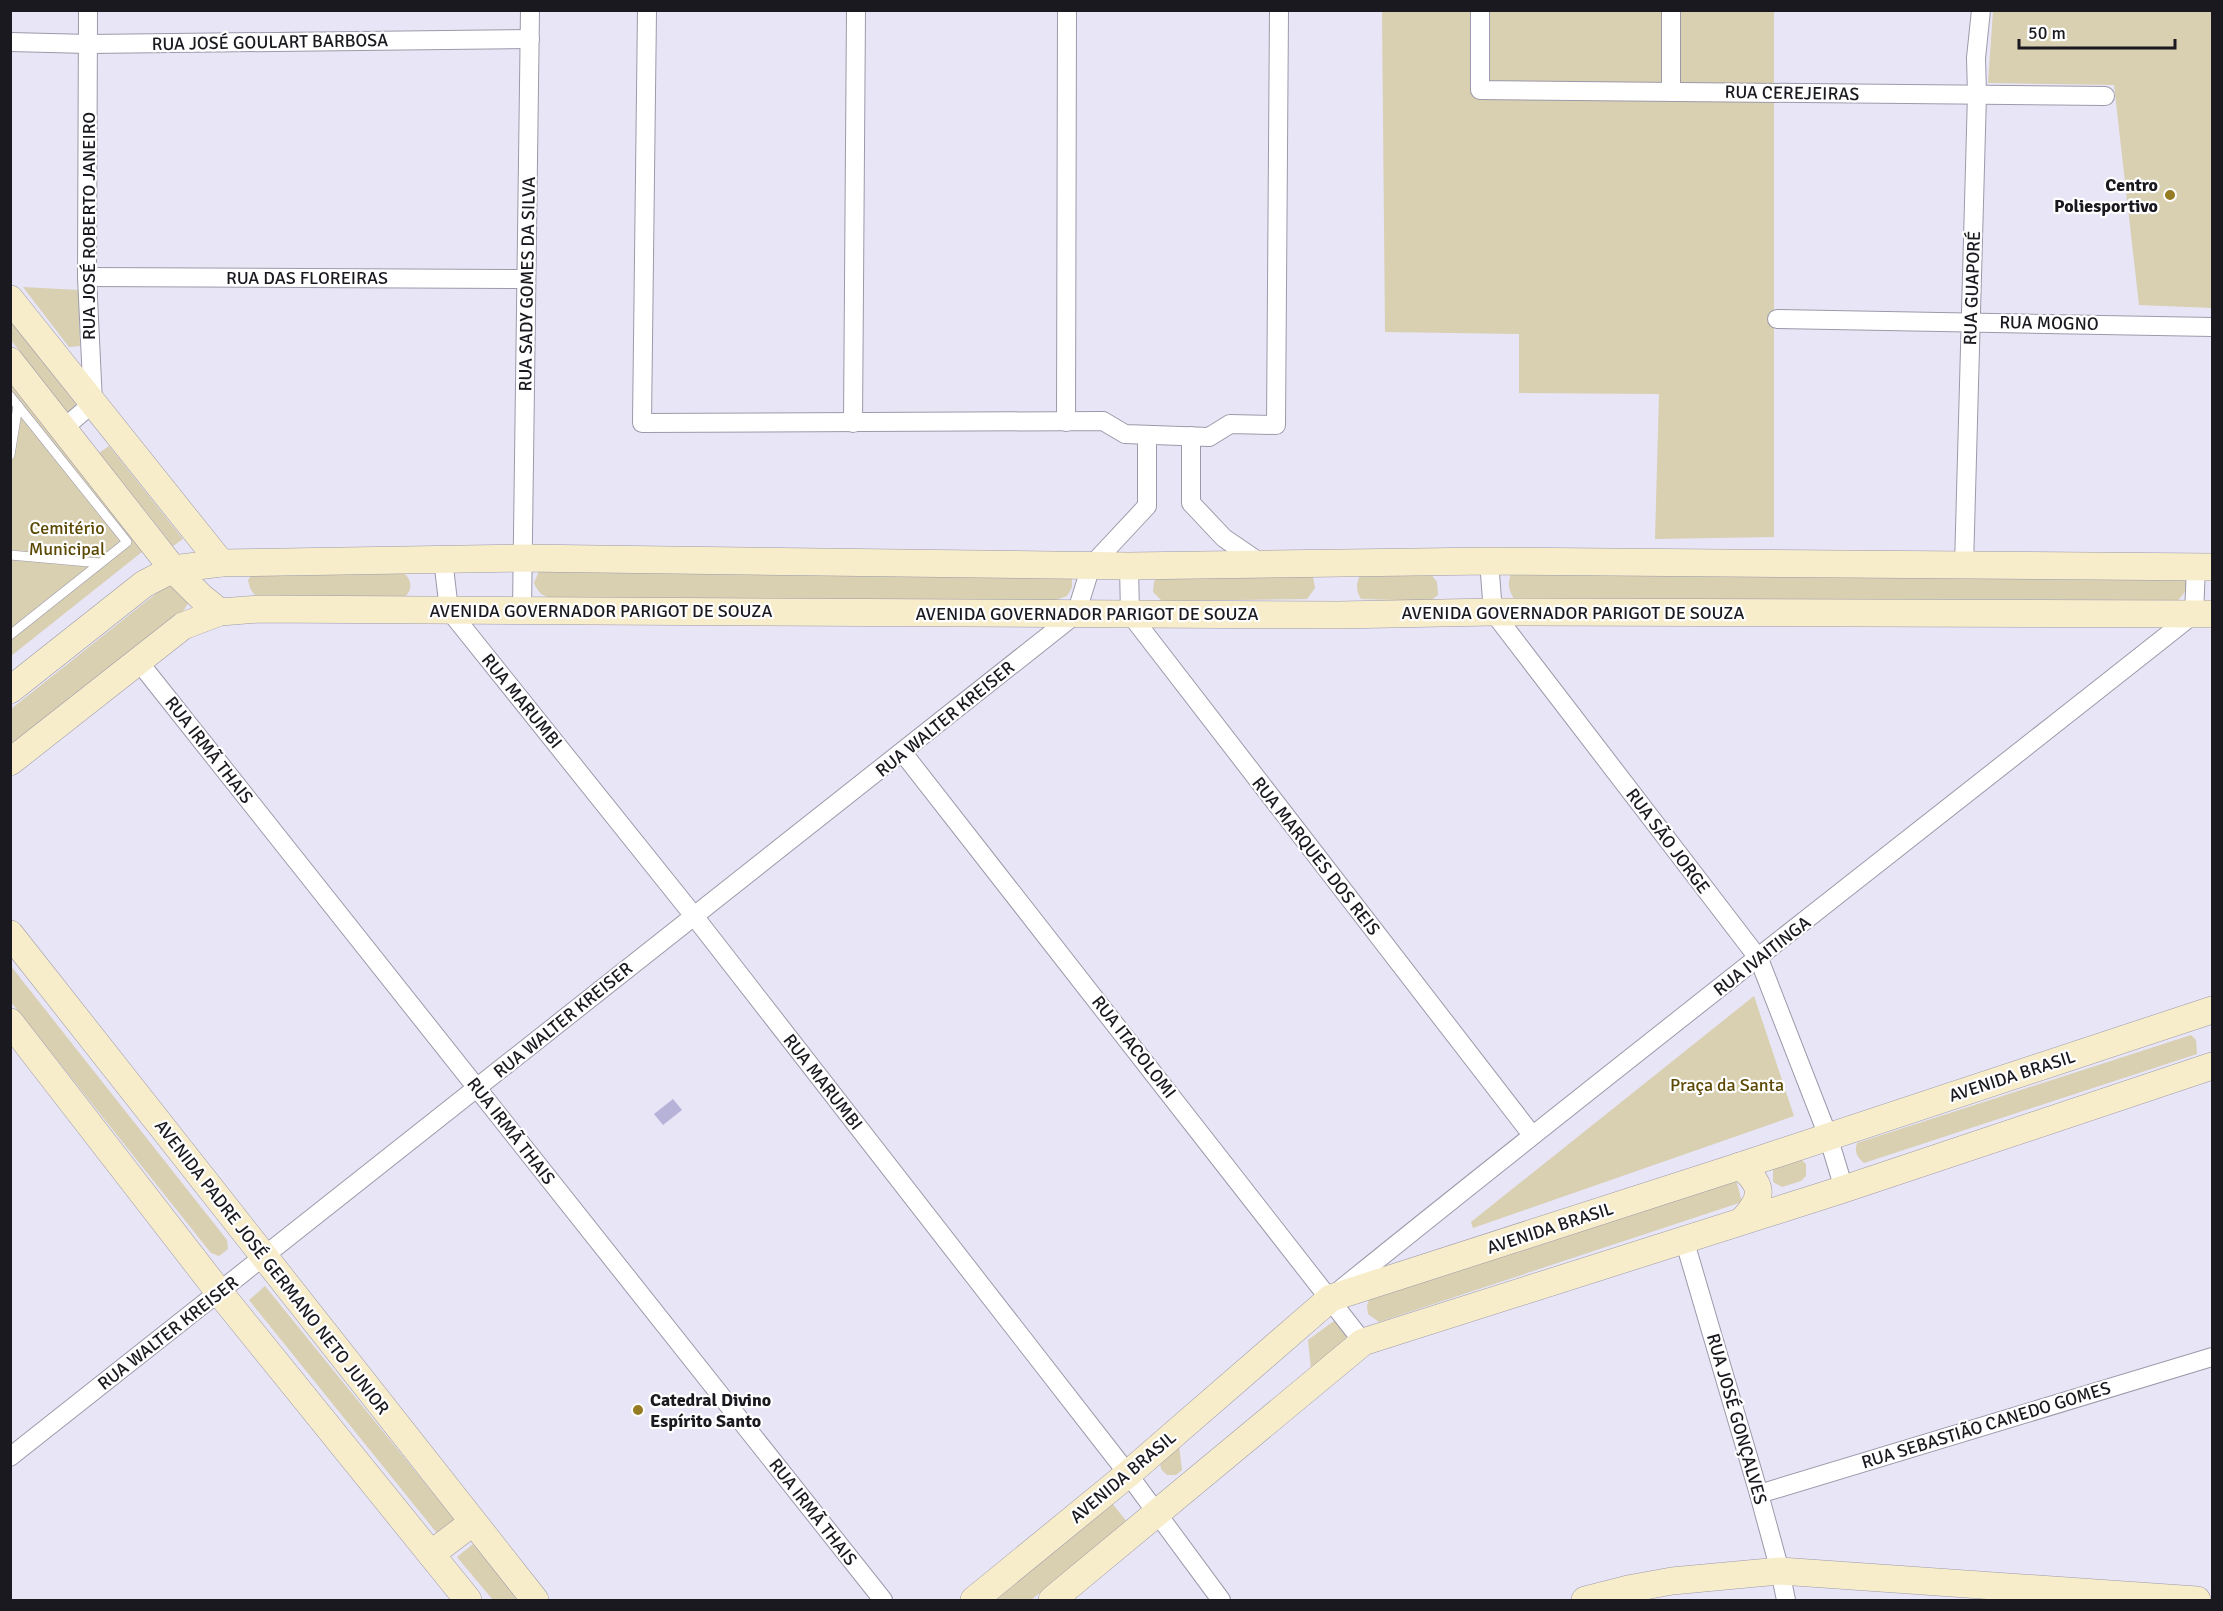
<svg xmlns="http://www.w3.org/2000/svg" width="2223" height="1611" viewBox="0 0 2223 1611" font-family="Signika,sans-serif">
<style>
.green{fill:#d9cfb1}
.water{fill:#b7b3d8}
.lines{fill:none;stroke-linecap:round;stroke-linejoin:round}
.lane-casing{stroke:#9c9aaa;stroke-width:10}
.street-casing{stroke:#9c9aaa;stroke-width:20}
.secondary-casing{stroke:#9c9aaa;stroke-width:28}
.lane{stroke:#fff;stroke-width:9}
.street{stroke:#fff;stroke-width:18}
.secondary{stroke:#f8edca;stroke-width:27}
.poi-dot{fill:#957b22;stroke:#fff;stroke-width:2}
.labels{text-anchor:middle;stroke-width:4.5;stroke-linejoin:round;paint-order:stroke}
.street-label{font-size:18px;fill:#1a191f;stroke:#fff}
.poi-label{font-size:18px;font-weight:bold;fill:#1a191f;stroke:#fff;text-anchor:end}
.park-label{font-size:18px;fill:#5b4802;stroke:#fff}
</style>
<rect width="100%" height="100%" fill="#e7e5f6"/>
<!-- green -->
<g class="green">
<path d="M 1382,11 L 1774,11 L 1774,537 L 1655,539 L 1659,394 L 1519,393 L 1519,334 L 1385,332 Z"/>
<path d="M 1993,11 L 2212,11 L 2212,308 L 2139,305 L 2114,85 L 1988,83 Z"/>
<path d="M 23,287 L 79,290 L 80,346 L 69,347 Z"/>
<path d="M 10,320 L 80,409 L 70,416 L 11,340 Z"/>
<path d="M 10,381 L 147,548 L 11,656 L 10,656 Z"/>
<path d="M 109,446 L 183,539 L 173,546 L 99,453 Z"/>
<path d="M 256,569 L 399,570 C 412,577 415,590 402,599 L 260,598 C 252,594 250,589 248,580 Z"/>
<path d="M 539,571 L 1064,573 L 1072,579 L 1072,587 L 1067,596 L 1056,600 L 551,598 C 542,596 538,592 534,583 Z"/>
<path d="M 1362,572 L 1430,573 L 1437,582 L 1438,595 L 1430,601 L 1361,599 C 1355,589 1356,582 1362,572 Z"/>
<path d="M 1306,573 L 1313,577 L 1315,588 L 1307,599 L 1162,601 L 1153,592 L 1154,582 L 1159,574 Z"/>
<path d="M 1511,574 L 2183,575 C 2189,586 2186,593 2178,600 L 1514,599 C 1509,590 1507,584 1511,574 Z"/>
<path d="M 172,584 L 190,600 L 184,610 L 11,748 L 11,709 L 163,588 Z"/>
<path d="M 10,965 L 227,1240 L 228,1249 L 219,1256 L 211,1253 L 11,1002 Z"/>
<path d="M 1754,996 L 1794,1116 L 1473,1228 L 1471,1222 Z"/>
<path d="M 2191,1035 L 2196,1040 L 2197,1054 L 1864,1163 C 1857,1157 1854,1152 1857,1143 Z"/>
<path d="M 1794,1160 L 1802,1160 L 1806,1164 L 1806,1176 L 1801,1181 L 1782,1187 L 1773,1182 L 1773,1169 Z"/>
<path d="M 1736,1180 L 1742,1202 L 1379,1322 L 1368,1314 L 1367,1306 L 1369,1299 Z"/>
<path d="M 265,1286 L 458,1524 L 440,1537 L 249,1300 Z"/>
<path d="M 1334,1321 L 1346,1326 L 1347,1333 L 1346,1339 L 1311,1369 L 1308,1340 Z"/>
<path d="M 1179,1446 L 1182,1470 L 1176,1475 L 1167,1475 L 1161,1469 L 1160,1461 Z"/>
<path d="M 1112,1503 L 1127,1522 L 1031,1600 L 992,1600 Z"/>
<path d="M 473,1544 L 519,1600 L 493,1600 L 457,1557 Z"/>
</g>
<!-- water -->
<path class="water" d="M 673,1099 L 682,1110 L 663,1125 L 654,1114 Z"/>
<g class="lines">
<!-- lane casing -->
<g class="lane-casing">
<g id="lane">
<path d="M 10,396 L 127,542 L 10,635"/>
<path d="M 10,455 L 18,406"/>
<path d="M 10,555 L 100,563"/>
</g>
</g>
<!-- street casing -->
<g class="street-casing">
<g id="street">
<path d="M 647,10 L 642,423 L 1103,421 L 1125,434 L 1209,437 L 1230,424 L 1276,425 L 1279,10"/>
<path d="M 1480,10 L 1480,90 L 2105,96"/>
<path d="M 1671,10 L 1671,92"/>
<path d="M 10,42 L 89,44 L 530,39"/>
<path d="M 87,277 L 526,279"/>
<path d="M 1777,319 L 2212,327"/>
<path d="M 1066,422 L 1067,10"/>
<path d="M 853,423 L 856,10"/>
<path d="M 64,428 L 93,403 L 87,277 L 88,10"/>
<path d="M 1191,436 L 1191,503 L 1224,538 L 1262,564"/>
<path d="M 443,559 L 449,610 L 694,916 L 1128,1474 L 1221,1600"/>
<path d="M 1489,561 L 1493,612 L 1759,959 L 1828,1136 L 1844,1189"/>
<path d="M 1129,566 L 1130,614 L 1532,1135"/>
<path d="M 1964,566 L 1977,94 L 1976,58 L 1981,10"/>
<path d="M 522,610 L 530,10"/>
<path d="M 139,662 L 883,1600"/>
<path d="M 903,753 L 1363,1342"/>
<path d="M 1684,1239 L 1759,1494 L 1780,1571 L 1786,1600"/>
<path d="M 1341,1289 C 1623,1061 1910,839 2194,614 L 2196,567"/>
<path d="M 10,1457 L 1076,614 L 1091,566 L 1147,506 L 1147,435"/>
<path d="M 1759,1494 L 2212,1357"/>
</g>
</g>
<!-- secondary casing -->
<g class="secondary-casing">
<g id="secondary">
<path d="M 10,299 L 221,563"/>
<path d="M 10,361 L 173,569 L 201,597 L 220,612"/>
<path d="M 10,690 L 144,584 L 173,569 L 221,563 L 524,558 L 1129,566 L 1489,561 L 2212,567"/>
<path d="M 10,762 L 183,626 L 220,612 L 259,609 L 1130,614 L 1339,615 L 1493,612 L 2212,614"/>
<path d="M 10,934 L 535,1600"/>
<path d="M 10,1022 L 219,1292 L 468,1600"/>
<path d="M 1740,1166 C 1765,1186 1763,1198 1742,1221"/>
<path d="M 431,1554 L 472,1523"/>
<path d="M 974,1600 L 1128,1474 L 1331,1298 L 1740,1166 L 2212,1010"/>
<path d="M 1052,1600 L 1363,1342 L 1844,1189 L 2212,1066"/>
<path d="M 1585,1600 L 1628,1589 L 1672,1581 L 1780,1571 L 2197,1600"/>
</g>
</g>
<!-- lane -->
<use href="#lane" class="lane"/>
<!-- street -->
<use href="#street" class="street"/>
<!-- secondary -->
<use href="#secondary" class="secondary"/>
</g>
<!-- markers -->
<g class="poi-dot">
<circle cx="2170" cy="195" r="6"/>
<circle cx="638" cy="1410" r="6"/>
</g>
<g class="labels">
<!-- street labels -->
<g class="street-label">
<text transform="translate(270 42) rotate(-1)" y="6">RUA JOSÉ GOULART BARBOSA</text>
<text transform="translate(1792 93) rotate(1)" y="6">RUA CEREJEIRAS</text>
<text transform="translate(89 226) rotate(-90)" y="6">RUA JOSÉ ROBERTO JANEIRO</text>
<text x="307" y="284">RUA DAS FLOREIRAS</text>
<text transform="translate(527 284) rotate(-89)" y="6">RUA SADY GOMES DA SILVA</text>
<text transform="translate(1972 288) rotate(-88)" y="6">RUA GUAPORÉ</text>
<text transform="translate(2049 323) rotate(1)" y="6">RUA MOGNO</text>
<text x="601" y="617">AVENIDA GOVERNADOR PARIGOT DE SOUZA</text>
<text x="1573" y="619">AVENIDA GOVERNADOR PARIGOT DE SOUZA</text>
<text x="1087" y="620">AVENIDA GOVERNADOR PARIGOT DE SOUZA</text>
<text transform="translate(522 701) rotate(51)" y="6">RUA MARUMBI</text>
<text transform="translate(945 719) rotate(-39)" y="6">RUA WALTER KREISER</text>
<text transform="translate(209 750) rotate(52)" y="6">RUA IRMÃ THAIS</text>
<text transform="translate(1668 841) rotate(53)" y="6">RUA SÃO JORGE</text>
<text transform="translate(1316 856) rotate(52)" y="6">RUA MARQUES DOS REIS</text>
<text transform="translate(1762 956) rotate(-38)" y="6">RUA IVAITINGA</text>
<text transform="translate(563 1020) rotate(-39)" y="6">RUA WALTER KREISER</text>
<text transform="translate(1134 1047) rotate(52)" y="6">RUA ITACOLOMI</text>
<text transform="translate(2012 1076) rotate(-18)" y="6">AVENIDA BRASIL</text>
<text transform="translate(823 1082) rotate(52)" y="6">RUA MARUMBI</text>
<text transform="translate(511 1131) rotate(52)" y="6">RUA IRMÃ THAIS</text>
<text transform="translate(1550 1228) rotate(-18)" y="6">AVENIDA BRASIL</text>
<text transform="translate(272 1267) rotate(52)" y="6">AVENIDA PADRE JOSÉ GERMANO NETO JUNIOR</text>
<text transform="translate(168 1333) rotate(-38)" y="6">RUA WALTER KREISER</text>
<text transform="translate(1737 1419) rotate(74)" y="6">RUA JOSÉ GONÇALVES</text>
<text transform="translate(1986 1425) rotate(-17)" y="6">RUA SEBASTIÃO CANEDO GOMES</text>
<text transform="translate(1123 1477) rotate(-40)" y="6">AVENIDA BRASIL</text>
<text transform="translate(813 1512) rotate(52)" y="6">RUA IRMÃ THAIS</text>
</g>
<!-- poi labels -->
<g class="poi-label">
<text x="2158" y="191">Centro<tspan x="2158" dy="21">Poliesportivo</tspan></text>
<text x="650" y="1406" text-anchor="start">Catedral Divino<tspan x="650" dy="21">Espírito Santo</tspan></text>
</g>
<!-- park labels -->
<g class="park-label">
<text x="67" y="534">Cemitério<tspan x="67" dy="21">Municipal</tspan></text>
<text x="1727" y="1091">Praça da Santa</text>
</g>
</g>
<!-- border -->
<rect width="2223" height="1611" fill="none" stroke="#1a191f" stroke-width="24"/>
<!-- scale -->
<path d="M2019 39v9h156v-9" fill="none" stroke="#1a191f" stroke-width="3"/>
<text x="2028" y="39" font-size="18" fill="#1a191f" stroke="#ffffff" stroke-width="4.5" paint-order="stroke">50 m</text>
</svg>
